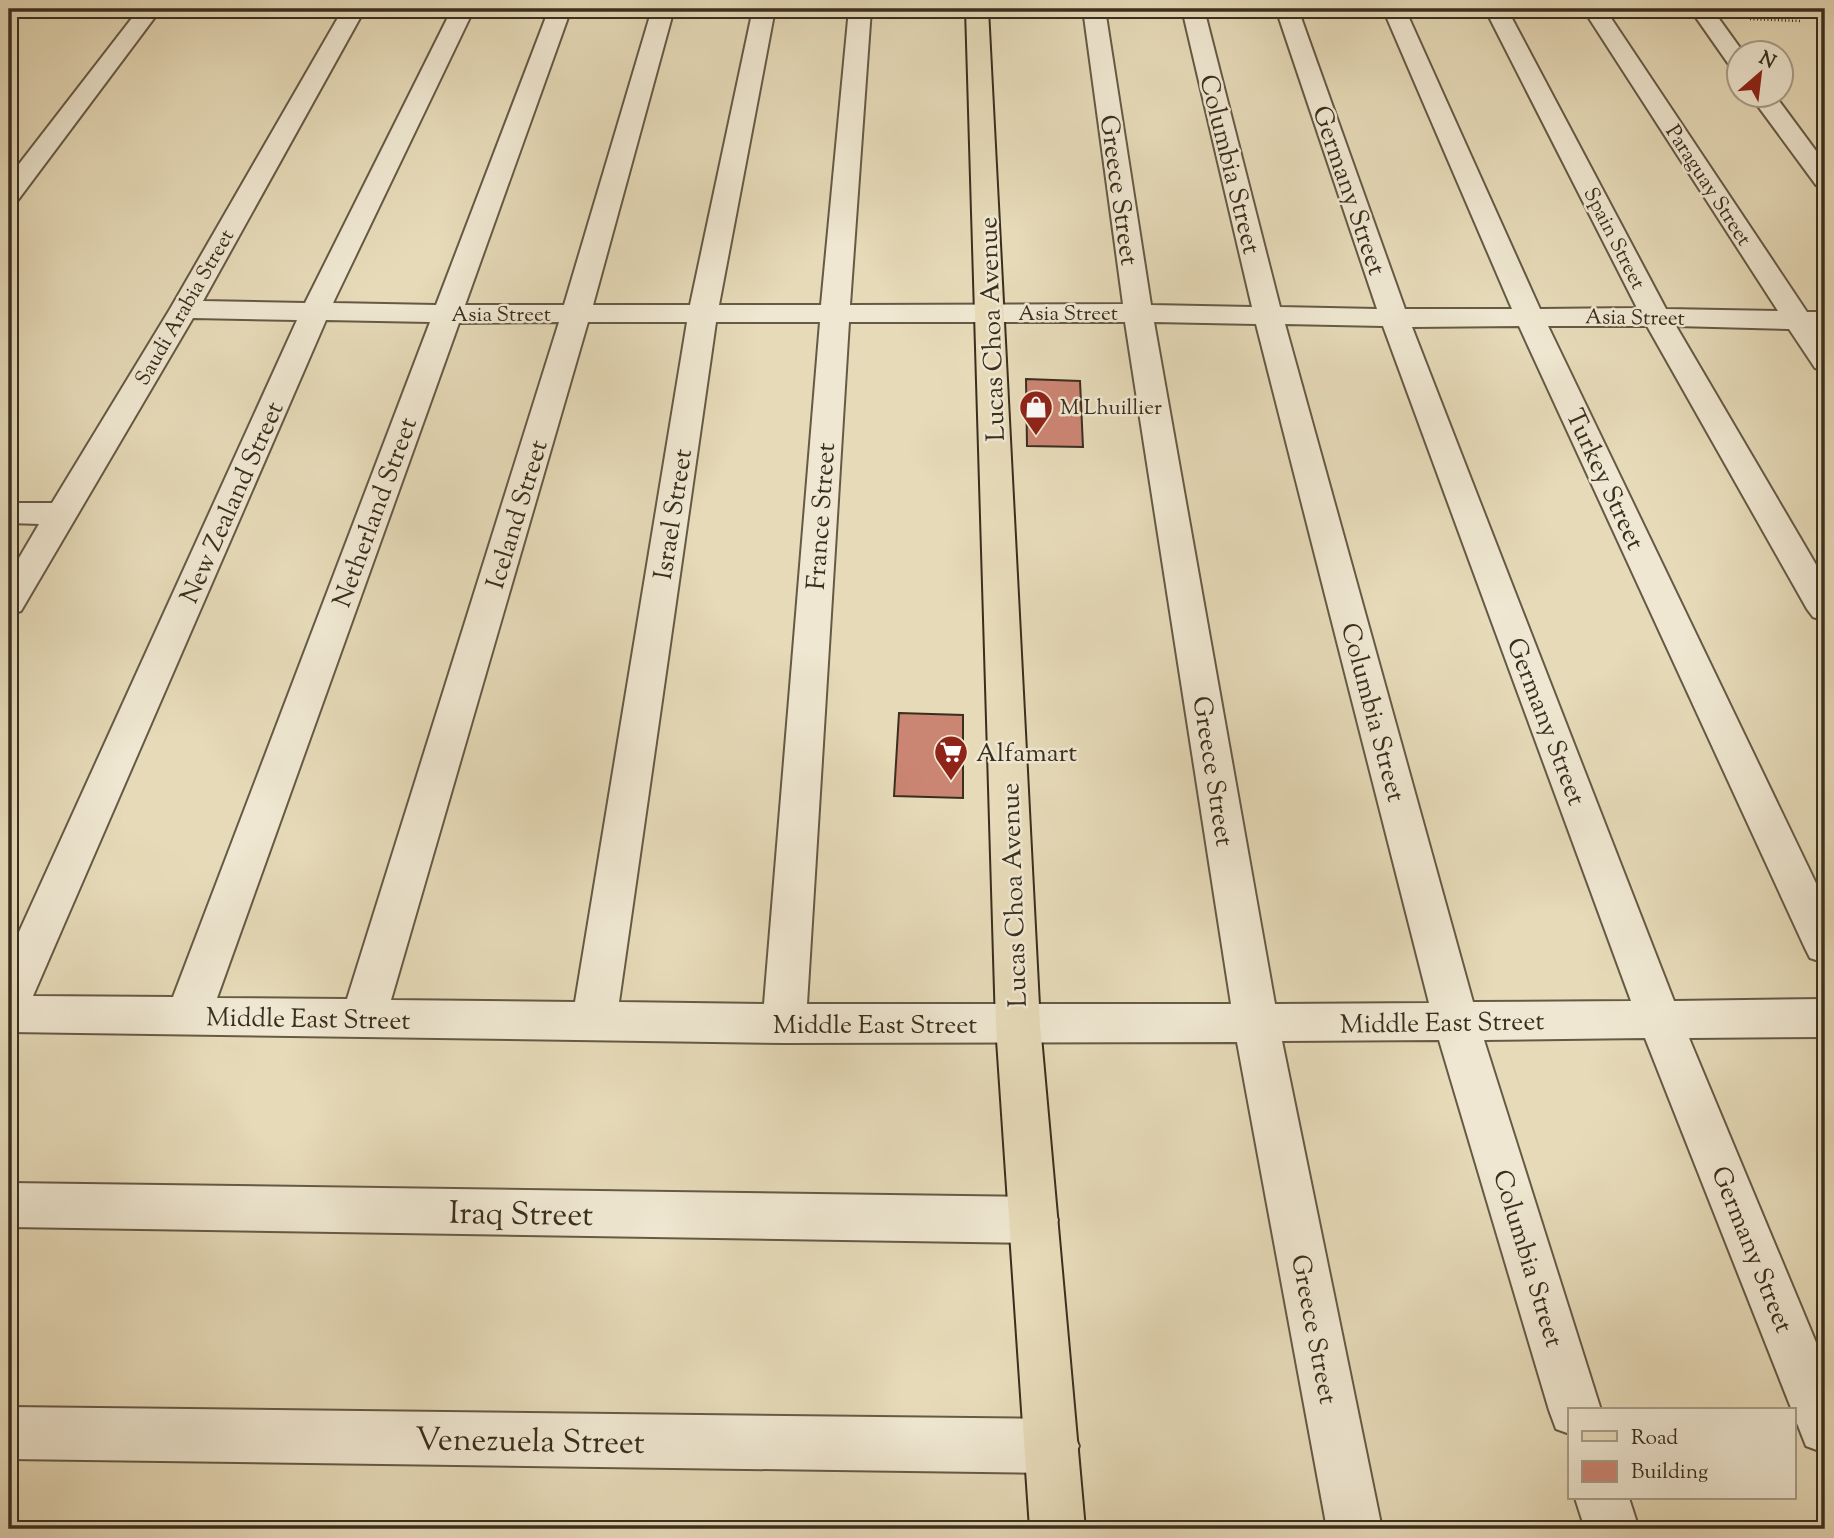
<svg xmlns="http://www.w3.org/2000/svg" width="1834" height="1538" viewBox="0 0 1834 1538" font-family="'Sorts Mill Goudy',serif">
<style>
.building{fill:#cb8573;stroke:#3a2f1f;stroke-width:2}
.lines{fill:none;stroke-linecap:round;stroke-linejoin:round}
.minor-casing{stroke:#655a45;stroke-width:4}
.major-casing{stroke:#3a2f1f;stroke-width:4}
.path{stroke:#3a2f1f;stroke-width:2.5;stroke-dasharray:1 2.5;stroke-linecap:butt}
.minor{fill:#efe7d1;fill-rule:evenodd}
.major{fill:#e6dab8;fill-rule:evenodd}
.labels{text-anchor:middle;stroke-width:5;stroke-linejoin:round;paint-order:stroke}
.far-street-label{font-size:21px;fill:#3a2f1f;stroke:#efe7d1}
.far-poi-label{font-size:21px;fill:#3a2f1f;stroke:#efe7d1;text-anchor:start}
.street-label{font-size:26px;fill:#3a2f1f;stroke:#efe7d1}
.poi-label{font-size:26px;fill:#3a2f1f;stroke:#efe7d1;text-anchor:start}
.near-street-label{font-size:32px;fill:#3a2f1f;stroke:#efe7d1}
</style>
<rect width="100%" height="100%" fill="#e6dab8"/>
<filter id="stains"><feTurbulence type="fractalNoise" baseFrequency=".00286" numOctaves="4"/><feColorMatrix values="0 0 0 0 .2 0 0 0 0 .09 0 0 0 0 .02 0 0 0 .5 -.17"/></filter>
<radialGradient id="worn" r=".72"><stop offset=".6" stop-color="#630" stop-opacity="0"/><stop offset="1" stop-color="#630" stop-opacity=".3"/></radialGradient>
<!-- building -->
<g class="building">
<path d="M 1026,379 L 1080,381 L 1083,447 L 1027,446 Z"/>
<path d="M 899,713 L 963,715 L 963,798 L 894,796 Z"/>
</g>
<g class="lines">
<!-- minor casing -->
<g class="minor-casing">
<g id="minor">
<path d="M 139,9 L 161,9 L 18,200 L 9,202 L 9,177 Z"/>
<path d="M 343,9 L 365,9 L 203,301 L 305,303 L 452,9 L 474,9 L 333,303 L 436,305 L 549,9 L 571,9 L 465,305 L 564,305 L 652,9 L 674,9 L 593,305 L 690,305 L 753,9 L 775,9 L 719,305 L 821,305 L 849,9 L 871,9 L 850,305 L 1123,304 L 1083,9 L 1105,9 L 1151,305 L 1252,307 L 1182,9 L 1204,9 L 1280,307 L 1377,309 L 1276,9 L 1298,9 L 1405,309 L 1512,309 L 1383,9 L 1405,9 L 1540,309 L 1637,308 L 1485,9 L 1507,9 L 1666,309 L 1778,311 L 1583,9 L 1605,9 L 1807,312 L 1825,312 L 1825,330 L 1818,329 L 1825,340 L 1825,371 L 1815,368 L 1789,329 L 1676,326 L 1825,580 L 1825,621 L 1813,617 L 1807,609 L 1647,326 L 1548,326 L 1825,902 L 1825,963 L 1810,958 L 1804,946 L 1519,326 L 1412,327 L 1674,1001 L 1825,999 L 1825,1037 L 1689,1038 L 1825,1364 L 1825,1453 L 1806,1446 L 1645,1038 L 1484,1040 L 1601,1410 L 1570,1410 L 1570,1434 L 1556,1429 L 1549,1410 L 1439,1040 L 1282,1041 L 1382,1529 L 1327,1529 L 1237,1042 L 784,1043 L 9,1032 L 9,954 L 297,320 L 193,318 L 21,611 L 9,615 L 9,575 L 39,524 L 9,523 L 9,503 L 52,503 L 170,309 ZM 326,320 L 430,322 L 173,997 L 33,996 ZM 559,322 L 347,999 L 217,998 L 459,323 ZM 588,322 L 687,322 L 575,1002 L 391,1000 ZM 716,322 L 820,322 L 764,1004 L 619,1002 ZM 849,322 L 1125,322 L 1231,1004 L 807,1004 ZM 1154,322 L 1256,324 L 1429,1003 L 1275,1004 ZM 1285,324 L 1383,326 L 1631,1001 L 1473,1002 Z"/>
<path d="M 1690,9 L 1712,9 L 1743,52 L 1740,52 L 1740,71 L 1732,69 Z"/>
<path d="M 1749,94 L 1774,94 L 1825,163 L 1825,188 L 1816,185 Z"/>
<path d="M 9,1183 L 1034,1197 L 1051,1204 L 1058,1220 L 1051,1236 L 1034,1243 L 9,1227 Z"/>
<path d="M 9,1407 L 1052,1419 L 1071,1427 L 1079,1446 L 1071,1465 L 1052,1473 L 9,1459 Z"/>
<path d="M 1575,1498 L 1629,1498 L 1639,1529 L 1585,1529 Z"/>
</g>
</g>
<!-- major casing -->
<g class="major-casing">
<path id="major" d="M 966,9 L 988,9 L 1040,1025 L 1085,1529 L 1030,1529 L 996,1025 Z"/>
</g>
<!-- path -->
<path class="path" d="M 1750,19 L 1800,21"/>
<!-- minor -->
<use href="#minor" class="minor"/>
<!-- major -->
<use href="#major" class="major"/>
</g>
<!-- icons -->
<defs>
<g id="shop-pin" transform="scale(1.75)"><path d="M0 17L-7.5 6A9.5 9.5 0 1 1 7.5 6Z" fill="#8f2418" stroke="#efe7d1"/><path d="M-5-2.5h2.3a2.7 3.5 0 0 1 5.4 0H5L5.5 6h-11ZM-1.5-2.5h3a1.5 2.3 0 0 0-3 0Z" fill="#fff"/></g>
<g id="supermarket-pin" transform="scale(1.75)"><path d="M0 17L-7.5 6A9.5 9.5 0 1 1 7.5 6Z" fill="#8f2418" stroke="#efe7d1"/><path d="M-6-5.5h2.5l.6 2H6L4.5 2H-2.5L-4.4-4H-6ZM-1.5 3.2a1.3 1.3 0 1 0 .1 0ZM3 3.2a1.3 1.3 0 1 0 .1 0Z" fill="#fff"/></g>
</defs>
<g fill-rule="evenodd">
<use href="#shop-pin" x="1036" y="407"/>
<use href="#supermarket-pin" x="951" y="752"/>
</g>
<g class="labels">
<!-- far-street labels -->
<g class="far-street-label">
<text transform="translate(1709 185) rotate(57)" y="7">Paraguay Street</text>
<text transform="translate(1615 238) rotate(63)" y="7">Spain Street</text>
<text transform="translate(184 307) rotate(-60)" y="7">Saudi Arabia Street</text>
<text x="1068" y="320">Asia Street</text>
<text x="501" y="321">Asia Street</text>
<text transform="translate(1635 317) rotate(1)" y="7">Asia Street</text>
</g>
<!-- far-poi labels -->
<g class="far-poi-label">
<text x="1060" y="414">M Lhuillier</text>
</g>
<!-- street labels -->
<g class="street-label">
<text transform="translate(1231 164) rotate(76)" y="9">Columbia Street</text>
<text transform="translate(1120 190) rotate(82)" y="9">Greece Street</text>
<text transform="translate(1350 190) rotate(71)" y="9">Germany Street</text>
<text transform="translate(991 329) rotate(-92)" y="9">Lucas Choa Avenue</text>
<text transform="translate(1606 479) rotate(65)" y="9">Turkey Street</text>
<text transform="translate(231 502) rotate(-66)" y="9">New Zealand Street</text>
<text transform="translate(374 512) rotate(-70)" y="9">Netherland Street</text>
<text transform="translate(516 514) rotate(-73)" y="9">Iceland Street</text>
<text transform="translate(672 514) rotate(-81)" y="9">Israel Street</text>
<text transform="translate(820 516) rotate(-86)" y="9">France Street</text>
<text transform="translate(1374 712) rotate(75)" y="9">Columbia Street</text>
<text transform="translate(1547 721) rotate(69)" y="9">Germany Street</text>
<text transform="translate(1214 771) rotate(81)" y="9">Greece Street</text>
<text transform="translate(1013 895) rotate(-92)" y="9">Lucas Choa Avenue</text>
<text transform="translate(308 1018) rotate(1)" y="9">Middle East Street</text>
<text transform="translate(1442 1022) rotate(-1)" y="9">Middle East Street</text>
<text x="875" y="1033">Middle East Street</text>
<text transform="translate(1753 1249) rotate(68)" y="9">Germany Street</text>
<text transform="translate(1529 1258) rotate(73)" y="9">Columbia Street</text>
<text transform="translate(1315 1329) rotate(79)" y="9">Greece Street</text>
</g>
<!-- poi labels -->
<g class="poi-label">
<text x="976" y="761">Alfamart</text>
</g>
<!-- near-street labels -->
<g class="near-street-label">
<text transform="translate(521 1213) rotate(1)" y="11">Iraq Street</text>
<text transform="translate(530 1440) rotate(1)" y="11">Venezuela Street</text>
</g>
</g>
<!-- margin -->
<rect width="1834" height="1538" fill="none" stroke="#e6dab8" stroke-width="35"/>
<rect x="10" y="10" width="1813" height="1517" fill="none" stroke="#3a2f1f" stroke-width="3.5"/>
<rect x="18" y="18" width="1799" height="1503" fill="none" stroke="#3a2f1f" stroke-width="2"/>
<!-- legend -->
<rect x="1568" y="1408" width="228" height="91" fill="#efe7d1" stroke="#a79d8a" stroke-width="2"/>
<rect x="1582" y="1431" width="35" height="10" fill="#e6dab8" stroke="#a79d8a" stroke-width="2"/>
<text x="1631" y="1444" font-size="21" fill="#3a2f1f">Road</text>
<rect x="1582" y="1461" width="35" height="21" fill="#cb8573" stroke="#a79d8a" stroke-width="2"/>
<text x="1631" y="1478" font-size="21" fill="#3a2f1f">Building</text>
<!-- north arrow -->
<g transform="translate(1760 74) rotate(28)"><circle r="33" fill="#efe7d1" stroke="#a79d8a" stroke-width="2"/>
<path d="M0-5L12 26L0 18L-12 26Z" fill="#8f2418"/>
<text y="-10" font-size="19" font-weight="bold" text-anchor="middle" fill="#3a2f1f">N</text>
</g>
<rect width="100%" height="100%" filter="url(#stains)"/>
<rect width="100%" height="100%" fill="url(#worn)"/>
</svg>
